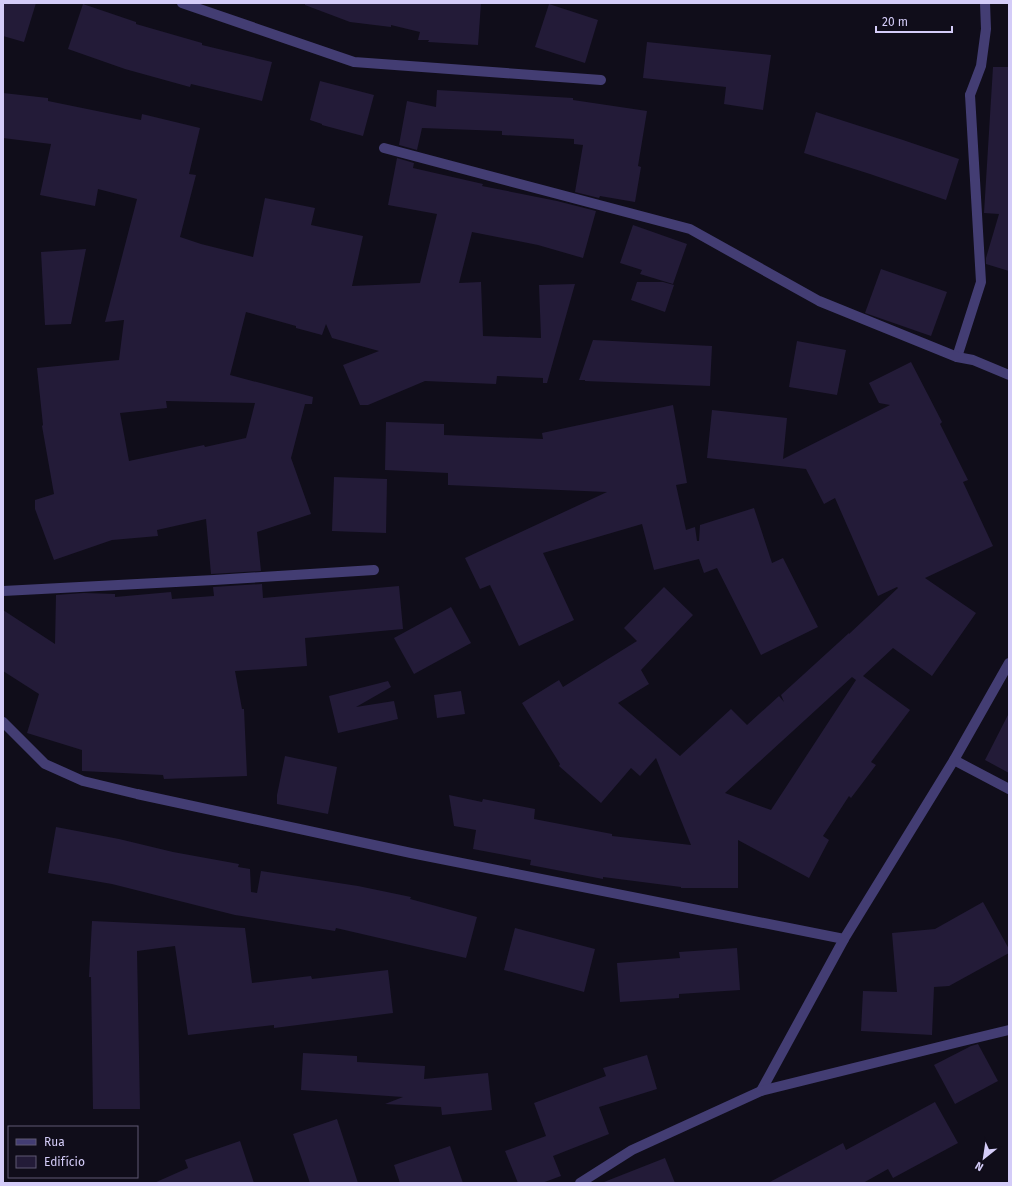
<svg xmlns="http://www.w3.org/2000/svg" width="1012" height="1186" viewBox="0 0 1012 1186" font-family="'Fira Sans',sans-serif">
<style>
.building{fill:#231b38;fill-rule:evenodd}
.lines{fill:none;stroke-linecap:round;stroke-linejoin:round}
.service{stroke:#433d73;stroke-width:10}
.minor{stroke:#433d73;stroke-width:10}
</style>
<rect width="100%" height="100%" fill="#100d1a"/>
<!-- building -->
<g class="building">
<path d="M 3,3 L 36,3 L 24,42 L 3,36 Z"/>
<path d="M 305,3 L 481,3 L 478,45 L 428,42 L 429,40 L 418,40 L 420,32 L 391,25 L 391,27 L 350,22 L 305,5 Z"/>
<path d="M 83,4 L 136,22 L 136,24 L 202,43 L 202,45 L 272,62 L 262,101 L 191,84 L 190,87 L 125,69 L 68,49 Z"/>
<path d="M 549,4 L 598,20 L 585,63 L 535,47 Z"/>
<path d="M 647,42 L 771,55 L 763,110 L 724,104 L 726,87 L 643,78 Z"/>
<path d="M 993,67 L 1009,67 L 1009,271 L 986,264 L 986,258 L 999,214 L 984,213 Z"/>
<path d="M 320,81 L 374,95 L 363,136 L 322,125 L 322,124 L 310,120 Z"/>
<path d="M 437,90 L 573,98 L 573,100 L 647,111 L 638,166 L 641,167 L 635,202 L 600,196 L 599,198 L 575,192 L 583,145 L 574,144 L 574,139 L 502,135 L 502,131 L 422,128 L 417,150 L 399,145 L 407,101 L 436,107 Z"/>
<path d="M 3,93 L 48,98 L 48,101 L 141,120 L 142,114 L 200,128 L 189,174 L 196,175 L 180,237 L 201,244 L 253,257 L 265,198 L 315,208 L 311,225 L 363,236 L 352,286 L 420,283 L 437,214 L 388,205 L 397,158 L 414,163 L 413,168 L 483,184 L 482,186 L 557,201 L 596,211 L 583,258 L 538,245 L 472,232 L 459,283 L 481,282 L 483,336 L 541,338 L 539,285 L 575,284 L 547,383 L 543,383 L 543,378 L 497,376 L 496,384 L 425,381 L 368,405 L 360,405 L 343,365 L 379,351 L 332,338 L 326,324 L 322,335 L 296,328 L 296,326 L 246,312 L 230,375 L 313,397 L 312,404 L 305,404 L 291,458 L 311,514 L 257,532 L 261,571 L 211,574 L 206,519 L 157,530 L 158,536 L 112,540 L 54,560 L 35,509 L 35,500 L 54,494 L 42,426 L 43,425 L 37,368 L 119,360 L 124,320 L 105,322 L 137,199 L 98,189 L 95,206 L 40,195 L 51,144 L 3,138 ZM 166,401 L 255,403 L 246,438 L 205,447 L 204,445 L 129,461 L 120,413 L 167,408 Z"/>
<path d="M 816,112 L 903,140 L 959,159 L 946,200 L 870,174 L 804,153 Z"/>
<path d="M 633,225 L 687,244 L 673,284 L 640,274 L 642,270 L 620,263 Z"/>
<path d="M 86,249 L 71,324 L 45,325 L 41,252 Z"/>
<path d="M 881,269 L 947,292 L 931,336 L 865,313 Z"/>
<path d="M 637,282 L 663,282 L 674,285 L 665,312 L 631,300 Z"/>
<path d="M 593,340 L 712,346 L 710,386 L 585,381 L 585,380 L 579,380 Z"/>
<path d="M 797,341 L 846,350 L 837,395 L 789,387 Z"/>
<path d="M 911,362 L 942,422 L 940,424 L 968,480 L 963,482 L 993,546 L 925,578 L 976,613 L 932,676 L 893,648 L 863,676 L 910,710 L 871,762 L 876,765 L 851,798 L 849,796 L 823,836 L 829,840 L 809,878 L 738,840 L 738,888 L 681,888 L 681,887 L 603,877 L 603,879 L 530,865 L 531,860 L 473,849 L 476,830 L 454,826 L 449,795 L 482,802 L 483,799 L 535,809 L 534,819 L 612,834 L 612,836 L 691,845 L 656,758 L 640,776 L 631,768 L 601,803 L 559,766 L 560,764 L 522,703 L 559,680 L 563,687 L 637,641 L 624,628 L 664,587 L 693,615 L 641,670 L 649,684 L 618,703 L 680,756 L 731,709 L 747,725 L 779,696 L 784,702 L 781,695 L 849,633 L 849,634 L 898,588 L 897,587 L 878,596 L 835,498 L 824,504 L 806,469 L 707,458 L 712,410 L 787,418 L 783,459 L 890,405 L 879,403 L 869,383 ZM 852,677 L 856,680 L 771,810 L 725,793 Z"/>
<path d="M 673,405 L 687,483 L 676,485 L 686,530 L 695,527 L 697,541 L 699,541 L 700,525 L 754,508 L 772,563 L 783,558 L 818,627 L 761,655 L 717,568 L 704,573 L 699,559 L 654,570 L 642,524 L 543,553 L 574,620 L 519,646 L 490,585 L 480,589 L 465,558 L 607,492 L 448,485 L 448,473 L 385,470 L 386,422 L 444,424 L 444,435 L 543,439 L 542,433 Z"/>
<path d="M 334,477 L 387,479 L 386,533 L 332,531 Z"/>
<path d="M 262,584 L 263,598 L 399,586 L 403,629 L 305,638 L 307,666 L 235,671 L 242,709 L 244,709 L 247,776 L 164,779 L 163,775 L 82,771 L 82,750 L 27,733 L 39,694 L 3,671 L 3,610 L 55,644 L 56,595 L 84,593 L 115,594 L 115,597 L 171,592 L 172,599 L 214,596 L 213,587 Z"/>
<path d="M 451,607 L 471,643 L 414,674 L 394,638 Z"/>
<path d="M 388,681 L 391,687 L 356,707 L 394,701 L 398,719 L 338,733 L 329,696 Z"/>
<path d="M 461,691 L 465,714 L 437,718 L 434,695 Z"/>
<path d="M 1009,713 L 1009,773 L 985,760 Z"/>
<path d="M 285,756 L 337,767 L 328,814 L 277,804 L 277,795 Z"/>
<path d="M 56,827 L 119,839 L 173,852 L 239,864 L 238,867 L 250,869 L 251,892 L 257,893 L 261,871 L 358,886 L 411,897 L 410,899 L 477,917 L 466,958 L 336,928 L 335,931 L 235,915 L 112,884 L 48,873 Z"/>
<path d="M 983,902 L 1009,949 L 1009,953 L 949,986 L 934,987 L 932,1035 L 861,1031 L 863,991 L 897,992 L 892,933 L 935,929 Z"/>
<path d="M 92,921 L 245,928 L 252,983 L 311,976 L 312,979 L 388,970 L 393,1013 L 274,1028 L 274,1025 L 188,1035 L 175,946 L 137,951 L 140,1109 L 93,1109 L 91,977 L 89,977 Z"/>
<path d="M 515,928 L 595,949 L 584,992 L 504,970 Z"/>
<path d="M 737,948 L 740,990 L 679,994 L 679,998 L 620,1002 L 617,963 L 680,958 L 679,952 Z"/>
<path d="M 978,1044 L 998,1081 L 955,1104 L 934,1065 L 971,1046 Z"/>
<path d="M 303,1053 L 357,1056 L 357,1062 L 425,1066 L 424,1079 L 488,1073 L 492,1110 L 442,1115 L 441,1107 L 385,1104 L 403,1097 L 301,1090 Z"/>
<path d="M 647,1055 L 657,1089 L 599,1107 L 609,1134 L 553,1156 L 561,1176 L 542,1183 L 518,1183 L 505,1151 L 546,1136 L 534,1103 L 606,1076 L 603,1068 Z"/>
<path d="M 935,1102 L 958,1143 L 893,1178 L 888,1169 L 863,1183 L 768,1183 L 843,1143 L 846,1150 Z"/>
<path d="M 337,1119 L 358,1183 L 310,1183 L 293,1134 Z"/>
<path d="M 240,1141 L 254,1183 L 154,1183 L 188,1168 L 185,1160 Z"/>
<path d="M 450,1146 L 463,1183 L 400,1183 L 394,1165 Z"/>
<path d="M 665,1158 L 675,1183 L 605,1183 L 604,1182 Z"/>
</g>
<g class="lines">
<!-- service -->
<path class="service" d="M 957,357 L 981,282 L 970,95"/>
<!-- minor -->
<g class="minor">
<path d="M 182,3 L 354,62 L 601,80"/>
<path d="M 970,95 L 981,66 L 986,29 L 985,3"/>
<path d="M 384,148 L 690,229 L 819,301 L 957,357 L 973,360 L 1009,375"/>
<path d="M 3,591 L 214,580 L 374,570"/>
<path d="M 3,722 L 45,764 L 83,781 L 137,794 L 411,853 L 844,939"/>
<path d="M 954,760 L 1009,789"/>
<path d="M 761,1091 L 844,939 L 954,760 L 1009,663"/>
<path d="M 580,1183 L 632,1150 L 761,1091 L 959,1042 L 1009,1030"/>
</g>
</g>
<!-- border -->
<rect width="1012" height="1186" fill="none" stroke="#d4ccf8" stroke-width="8"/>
<!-- legend -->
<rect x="8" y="1126" width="130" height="52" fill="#100d1a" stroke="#5e5973"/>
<rect x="16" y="1139" width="20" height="6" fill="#433d73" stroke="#5e5973"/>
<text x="44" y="1146" font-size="12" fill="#d4ccf8">Rua</text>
<rect x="16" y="1156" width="20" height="12" fill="#231b38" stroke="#5e5973"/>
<text x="44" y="1166" font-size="12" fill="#d4ccf8">Edifício</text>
<!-- north arrow -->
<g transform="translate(984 1158) rotate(210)" stroke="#100d1a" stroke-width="3" paint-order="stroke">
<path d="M0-3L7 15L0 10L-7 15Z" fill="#d4ccf8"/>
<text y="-6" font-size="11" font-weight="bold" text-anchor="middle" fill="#d4ccf8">N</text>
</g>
<!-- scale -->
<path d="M876 26v6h76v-6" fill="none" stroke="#d4ccf8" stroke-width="2"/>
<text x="882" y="26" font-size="12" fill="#d4ccf8" stroke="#100d1a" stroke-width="3" paint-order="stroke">20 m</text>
</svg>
